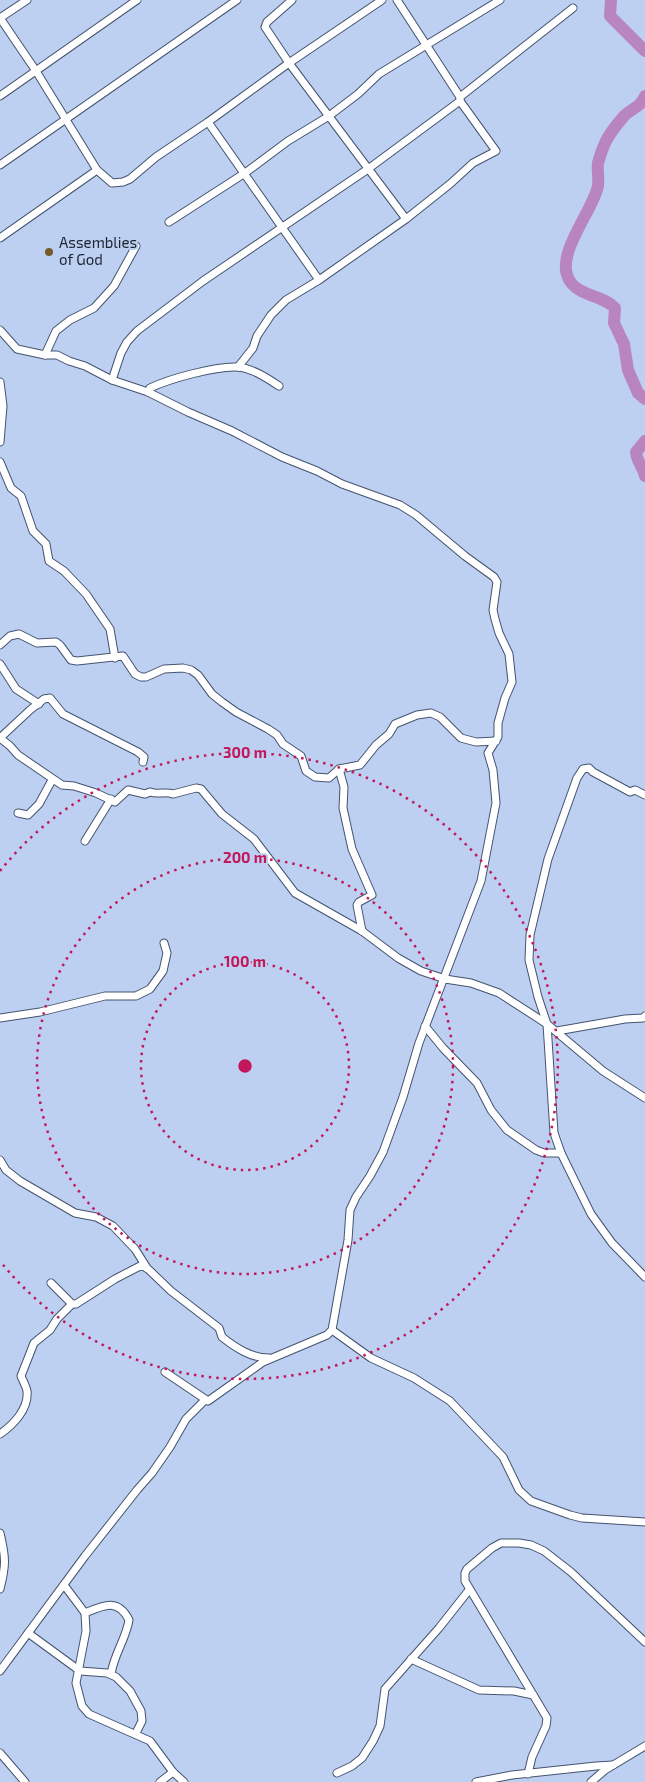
<svg xmlns="http://www.w3.org/2000/svg" width="645" height="1782" viewBox="0 0 645 1782" font-family="'Exo 2',sans-serif">
<style>
.lines{fill:none;stroke-linecap:round;stroke-linejoin:round}
.river{stroke:#b985c0;stroke-width:12}
.minor-casing{stroke:#44536f;stroke-width:9}
.minor{stroke:#fff;stroke-width:7}
.ring{fill:none;stroke:#c2185b;stroke-width:2.5;stroke-dasharray:2.5 5}
.poi-dot{fill:#735b2b;stroke:#bdd0f1;stroke-width:2}
.labels{text-anchor:middle;stroke-width:4;stroke-linejoin:round;paint-order:stroke}
.poi-label{font-size:15px;fill:#1e2431;stroke:#bdd0f1;text-anchor:start}
.centre{fill:#c2185b;stroke:#bdd0f1;stroke-width:2.5}
.ring-label{font-size:15px;text-anchor:middle;font-weight:bold;fill:#c2185b;stroke:#bdd0f1;stroke-width:4;stroke-linejoin:round;paint-order:stroke}
</style>
<rect width="100%" height="100%" fill="#bdd0f1"/>
<g class="lines">
<!-- river -->
<g class="river">
<path d="M 611,0 L 610,16 L 645,51"/>
<path d="M 645,96 C 640,108 632,108 624,116 C 618,123 610,133 606,141 C 603,147 600,156 598,163 C 597,170 599,178 598,186 C 593,212 550,259 572,284 C 582,296 604,296 615,308 L 614,323 L 624,344 L 628,370 L 638,393 L 645,399"/>
<path d="M 645,441 L 636,452 C 637,463 643,466 645,476"/>
</g>
<!-- minor casing -->
<g class="minor-casing">
<g id="minor">
<path d="M 292,0 L 267,22 L 265,27 L 289,63 L 406,219"/>
<path d="M 397,0 L 460,97"/>
<path d="M 0,18 L 36,71 L 97,170 L 112,183 L 123,182 L 130,179 L 156,157 L 208,122 L 289,63 L 382,0"/>
<path d="M 0,18 L 27,0"/>
<path d="M 0,96 L 137,0"/>
<path d="M 208,122 L 319,280"/>
<path d="M 0,165 L 237,0"/>
<path d="M 169,222 L 245,173 L 288,141 L 329,116 L 358,94 L 379,74 L 500,0"/>
<path d="M 0,238 L 97,170"/>
<path d="M 0,330 L 17,349 L 45,355 L 57,355 L 69,361 L 85,366 L 112,380 L 148,392 L 188,412 L 232,431 L 282,457 L 317,471 L 342,484 L 400,505 L 416,515 L 465,556 L 494,577 L 497,582 L 493,610 L 495,619 L 499,633 L 509,654 L 512,682 L 505,698 L 498,723 L 498,737 L 488,753 L 493,770 L 496,803 L 481,881 L 419,1043 L 403,1097 L 383,1152 L 370,1176 L 356,1197 L 350,1210 L 348,1240 L 332,1330 L 327,1335 L 263,1362 L 208,1401 L 165,1372"/>
<path d="M 45,355 L 56,331 L 70,320 L 94,308 L 114,286 L 136,246"/>
<path d="M 238,367 L 253,348 L 257,336 L 271,315 L 286,300 L 319,280 L 406,219 L 450,184 L 473,163 L 496,151 L 460,101"/>
<path d="M 112,380 L 121,353 L 127,342 L 137,331 L 203,281 L 368,169 L 460,101 L 460,97 L 573,8"/>
<path d="M 0,382 L 3,406 L 0,442"/>
<path d="M 148,392 L 150,388 C 169,379 215,366 237,367 C 252,368 267,378 279,386"/>
<path d="M 0,462 L 11,488 L 21,496 L 33,531 L 46,544 L 49,561 L 64,571 L 86,594 L 110,629 L 115,658"/>
<path d="M 0,645 L 10,636 L 19,634 L 37,643 L 56,642 L 60,645 L 71,660 L 77,661 L 123,656 L 135,674 L 141,677 L 146,677 L 164,669 L 183,668 L 191,670 L 198,675 L 212,694 L 222,702 L 236,712 L 268,729 L 277,735 L 283,744 L 301,756 L 306,771 L 315,777 L 329,778 L 339,769 L 360,765 L 376,745 L 389,734 L 395,724 L 417,715 L 431,713 L 440,717 L 461,738 L 476,742 L 496,741"/>
<path d="M 0,664 L 16,689 L 39,704"/>
<path d="M 0,738 L 10,746 L 18,755 L 62,785 L 74,786 L 96,793 L 115,802 L 128,790 L 145,794 L 150,792 C 158,795 166,791 173,794 L 196,788 L 201,789 L 222,814 L 254,839 L 295,893 L 362,931 L 398,958 L 421,971 L 445,979 L 471,983 L 499,993 L 547,1024 L 603,1071 L 645,1098"/>
<path d="M 0,738 L 30,710 L 44,699 L 50,698 L 63,714 L 138,752 L 144,757 L 143,762"/>
<path d="M 339,769 L 344,787 L 343,808 L 352,849 L 372,895 L 359,902 L 357,905 L 362,931"/>
<path d="M 645,795 L 635,790 L 630,792 L 593,772 L 589,768 L 583,769 L 577,778 L 548,859 L 530,935 L 529,960 L 538,997 L 547,1024 L 554,1133 L 561,1153 L 591,1214 L 612,1243 L 645,1277"/>
<path d="M 18,813 L 28,815 L 39,804 L 52,780"/>
<path d="M 85,841 L 111,799"/>
<path d="M 0,1018 L 40,1012 L 105,996 L 136,996 L 150,989 L 163,971 L 167,953 L 164,943"/>
<path d="M 425,1026 L 443,1048 L 477,1083 L 491,1110 L 507,1130 L 536,1150 L 544,1153 L 561,1153"/>
<path d="M 557,1031 L 625,1019 L 643,1018 L 645,1016"/>
<path d="M 0,1160 L 6,1170 L 20,1181 L 75,1213 L 96,1217 L 113,1226 L 135,1249 L 147,1268 L 171,1291 L 219,1328 L 222,1337 C 236,1348 251,1358 269,1358"/>
<path d="M 51,1283 L 72,1304 L 76,1304 L 115,1279 L 142,1265 L 146,1268"/>
<path d="M 332,1330 L 371,1358 L 414,1378 L 450,1401 L 503,1457 L 519,1490 L 531,1501 L 570,1515 L 582,1518 L 645,1522"/>
<path d="M 0,1434 C 13,1425 29,1409 27,1391 C 26,1386 23,1381 21,1376 L 34,1343 L 50,1330 L 57,1319 L 72,1304"/>
<path d="M 0,1533 C 6,1558 6,1565 0,1589"/>
<path d="M 64,1585 L 85,1613 L 86,1631 L 76,1683 L 82,1706 L 89,1714 L 150,1741 L 173,1772 L 184,1782"/>
<path d="M 85,1613 C 104,1605 118,1598 129,1620 C 126,1639 114,1654 111,1674"/>
<path d="M 28,1633 L 80,1671 L 107,1673 L 116,1677 L 130,1691 L 141,1711 L 142,1721 L 136,1733"/>
<path d="M 411,1659 L 479,1690 L 514,1691 L 533,1695"/>
<path d="M 0,1671 L 85,1556 L 137,1490 L 152,1473 L 170,1447 L 186,1419 L 205,1400"/>
<path d="M 0,1753 L 25,1782"/>
<path d="M 337,1773 L 352,1766 L 362,1758 L 373,1741 L 380,1726 L 385,1689 L 439,1628 L 469,1590"/>
<path d="M 528,1774 L 532,1757 L 546,1726 L 547,1718 L 465,1581 L 465,1573 L 467,1569 L 492,1548 L 501,1543 L 519,1543 L 531,1545 L 544,1551 L 571,1572 L 645,1642"/>
<path d="M 160,1782 L 173,1772"/>
<path d="M 476,1782 L 512,1775 L 596,1766 L 613,1765"/>
<path d="M 591,1782 L 605,1770 L 645,1746"/>
</g>
</g>
<!-- minor -->
<use href="#minor" class="minor"/>
</g>
<!-- distance rings -->
<g class="ring">
<circle cx="245" cy="1066" r="104"/>
<circle cx="245" cy="1066" r="208"/>
<path d="M0 871A313 313 0 1 1 0 1261"/>
</g>
<!-- markers -->
<circle class="poi-dot" cx="49" cy="252" r="5"/>
<g class="labels">
<!-- poi labels -->
<g class="poi-label">
<text x="59" y="248">Assemblies<tspan x="59" dy="17">of God</tspan></text>
</g>
</g>
<circle cx="245" cy="1066" r="8" class="centre"/>
<g class="ring-label">
<text x="245" y="758">300 m</text>
<text x="245" y="863">200 m</text>
<text x="245" y="967">100 m</text>
</g>
</svg>
